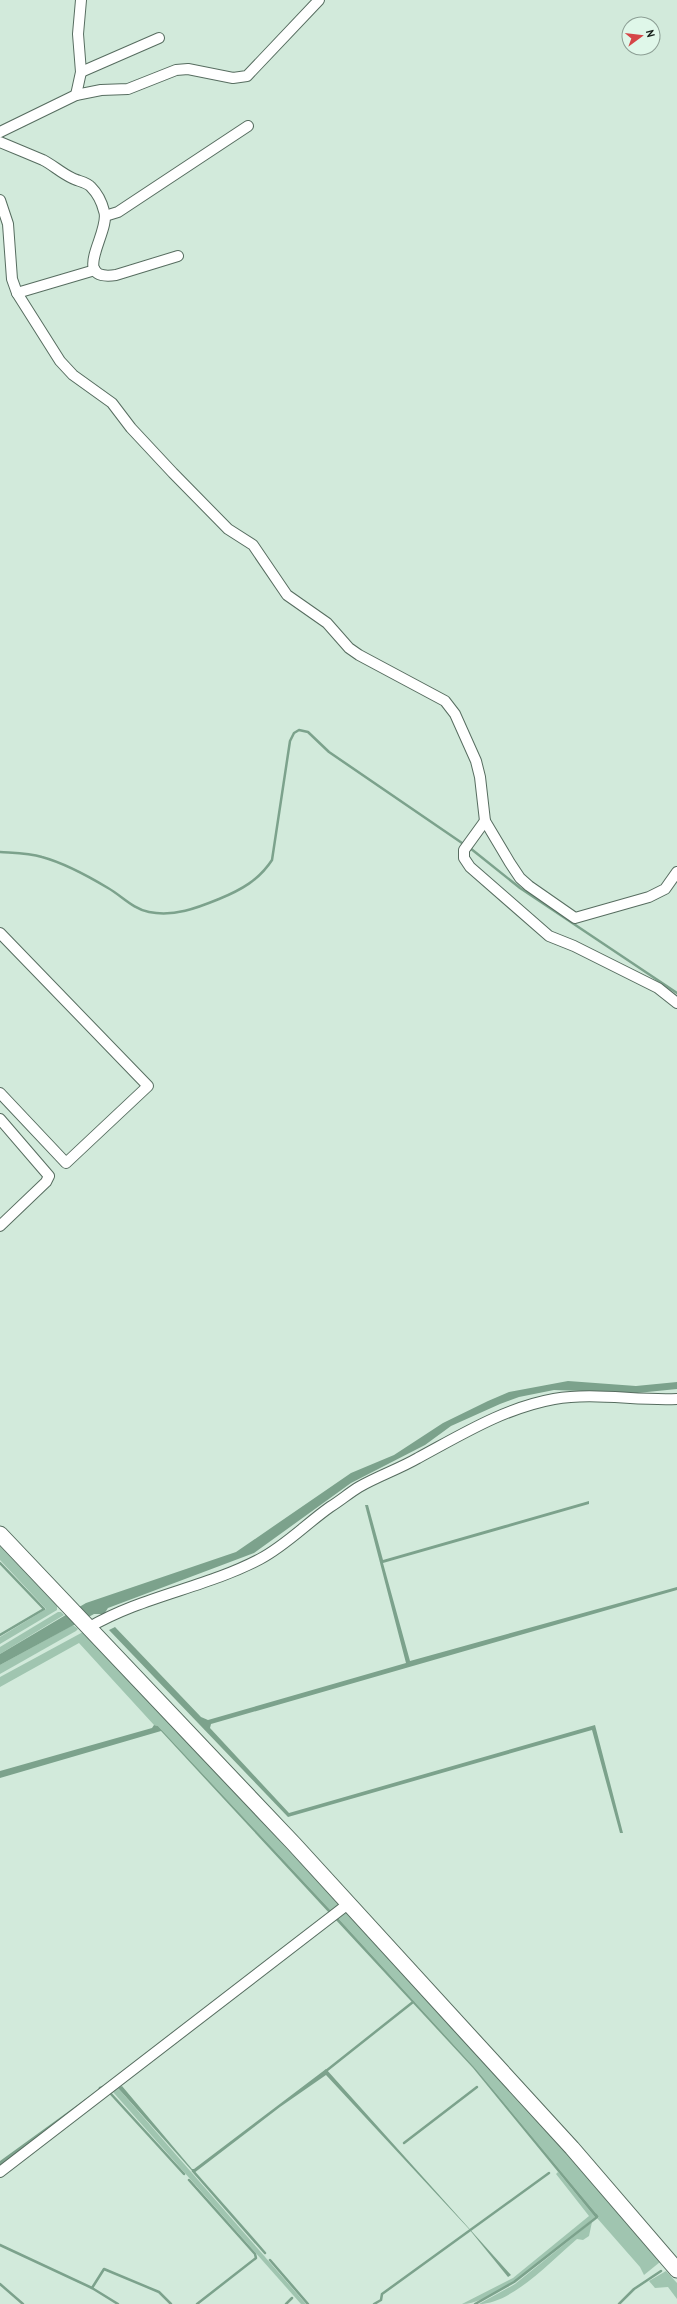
<svg xmlns="http://www.w3.org/2000/svg" width="677" height="2304" viewBox="0 0 677 2304" font-family="'PT Sans',sans-serif">
<style>
.green{fill:#a0c5b0}
.water{fill:#7ca28c}
.lines{fill:none;stroke-linecap:round;stroke-linejoin:round}
.stream{stroke:#7ca28c;stroke-width:2.5}
.street-casing{stroke:#576d60;stroke-width:12}
.secondary-casing{stroke:#576d60;stroke-width:17}
.street{stroke:#fff;stroke-width:10}
.secondary{stroke:#fff;stroke-width:15}
</style>
<rect width="100%" height="100%" fill="#d2eadb"/>
<!-- green -->
<g class="green">
<path d="M 0,1546 L 57,1606 L 57,1610 L 0,1644 L 0,1637 L 46,1609 L 0,1560 Z"/>
<path d="M 58,1612 L 61,1612 L 64,1615 L 0,1654 L 0,1647 Z"/>
<path d="M 73,1625 L 78,1629 L 76,1631 L 0,1674 L 0,1665 Z"/>
<path d="M 83,1632 L 339,1904 L 339,1908 L 333,1913 L 158,1726 L 154,1725 L 79,1643 L 0,1687 L 0,1677 Z"/>
<path d="M 346,1911 L 570,2156 L 660,2262 L 644,2275 L 640,2267 L 597,2218 L 599,2217 L 475,2068 L 337,1917 Z"/>
<path d="M 118,2088 L 306,2304 L 301,2304 L 113,2092 Z"/>
<path d="M 558,2172 L 595,2217 C 566,2240 498,2304 462,2304 L 513,2278 L 589,2216 L 556,2174 Z"/>
<path d="M 592,2222 L 589,2236 L 583,2240 L 577,2239 C 552,2260 512,2304 479,2304 L 515,2284 Z"/>
<path d="M 666,2271 L 677,2283 L 677,2299 L 668,2287 L 655,2288 L 649,2281 Z"/>
</g>
<!-- water -->
<g class="water">
<path d="M 568,1381 L 636,1386 L 677,1382 L 677,1389 L 637,1393 L 554,1390 L 519,1397 L 500,1404 L 451,1426 L 425,1445 L 351,1483 L 254,1553 L 108,1608 L 104,1614 L 94,1614 L 0,1665 L 0,1654 L 86,1603 L 236,1552 L 351,1473 L 394,1455 L 443,1423 L 488,1401 L 509,1392 Z"/>
<path d="M 589,1501 L 589,1504 L 383,1563 L 410,1661 L 677,1587 L 677,1590 L 211,1724 L 210,1728 L 289,1813 L 595,1725 L 623,1833 L 620,1833 L 592,1730 L 288,1817 L 109,1630 L 115,1627 L 201,1717 L 208,1720 L 406,1663 L 365,1505 L 368,1505 L 383,1560 Z"/>
<path d="M 154,1725 L 158,1726 L 333,1913 L 331,1915 L 161,1731 L 0,1778 L 0,1771 L 152,1728 Z"/>
<path d="M 337,1917 L 475,2068 L 599,2217 L 595,2217 L 473,2068 L 335,1919 Z"/>
<path d="M 326,2069 L 511,2275 L 508,2277 L 469,2229 L 326,2075 L 280,2107 L 194,2173 L 118,2088 L 122,2086 L 192,2169 L 194,2169 Z"/>
<path d="M 105,2085 L 107,2087 L 0,2166 L 0,2161 L 98,2090 L 99,2087 Z"/>
</g>
<g class="lines">
<!-- stream -->
<g class="stream">
<path d="M 470,848 L 520,888 L 677,993"/>
<path d="M 0,852 C 14,853 29,853 42,857 C 64,863 88,876 108,888 C 122,896 133,909 149,912 C 174,917 197,908 219,899 C 241,890 259,880 272,860 L 290,741 L 294,733 L 299,730 L 308,732 L 329,752 L 462,843"/>
<path d="M 0,1563 L 44,1609 L 0,1635"/>
<path d="M 326,2071 L 413,2002"/>
<path d="M 111,2094 L 184,2174"/>
<path d="M 404,2143 L 477,2087"/>
<path d="M 193,2171 L 265,2253"/>
<path d="M 189,2180 L 255,2254 L 256,2258 L 197,2304"/>
<path d="M 0,2245 L 92,2288 L 118,2304"/>
<path d="M 270,2260 L 308,2304"/>
<path d="M 0,2284 L 23,2304"/>
<path d="M 92,2288 L 104,2269 L 159,2292 L 171,2304"/>
<path d="M 286,2304 L 292,2298"/>
<path d="M 374,2304 L 381,2300 L 382,2294 L 549,2173"/>
<path d="M 475,2304 L 514,2282 L 597,2217 L 596,2215"/>
<path d="M 619,2304 L 634,2289 L 661,2271"/>
</g>
<!-- street casing -->
<g class="street-casing">
<g id="street">
<path d="M 81,72 L 159,38"/>
<path d="M 76,95 L 81,72 L 78,34 L 81,0"/>
<path d="M 0,132 L 76,95 L 101,90 L 128,89 L 176,70 L 188,69 L 233,78 L 247,76 L 319,0"/>
<path d="M 0,142 C 14,148 29,154 43,160 C 53,165 61,173 72,178 C 77,181 87,182 91,187 C 97,193 102,203 104,211 C 112,231 68,282 116,275 L 178,256"/>
<path d="M 0,200 L 8,224 L 12,279 L 17,293 L 60,361 L 73,375 L 112,403 L 131,428 L 173,473 L 228,529 L 253,545 L 287,595 L 327,623 L 349,648 L 359,655 L 445,701 L 455,714 L 476,761 L 480,777 L 485,821 L 510,863 L 520,878 L 529,886 L 575,918 L 649,897 L 665,889 L 677,872"/>
<path d="M 105,216 L 118,212 L 248,126"/>
<path d="M 17,293 L 95,270"/>
<path d="M 485,821 L 464,850 L 464,858 L 470,867 L 549,936 L 574,946 L 658,988 L 677,1003"/>
<path d="M 0,933 L 148,1086 L 66,1163 L 0,1093"/>
<path d="M 0,1119 L 49,1176 L 46,1182 L 0,1226"/>
<path d="M 88,1628 C 142,1596 205,1588 260,1559 C 285,1546 306,1524 330,1507 C 340,1501 349,1493 359,1487 C 378,1476 399,1469 418,1458 C 461,1435 504,1408 554,1399 C 594,1392 636,1401 677,1399"/>
<path d="M 0,2172 L 348,1904"/>
</g>
</g>
<!-- secondary casing -->
<g class="secondary-casing">
<path id="secondary" d="M 0,1534 L 294,1844 L 572,2148 L 677,2270"/>
</g>
<!-- street -->
<use href="#street" class="street"/>
<!-- secondary -->
<use href="#secondary" class="secondary"/>
</g>
<!-- north arrow -->
<g transform="translate(641 36) rotate(75)"><circle r="19" fill="#dff7e9" stroke="#8d9f95"/>
<path d="M0-3L7 15L0 10L-7 15Z" fill="#d54547"/>
<text y="-6" font-size="11" font-weight="bold" text-anchor="middle" fill="#121b16">N</text>
</g>
</svg>
